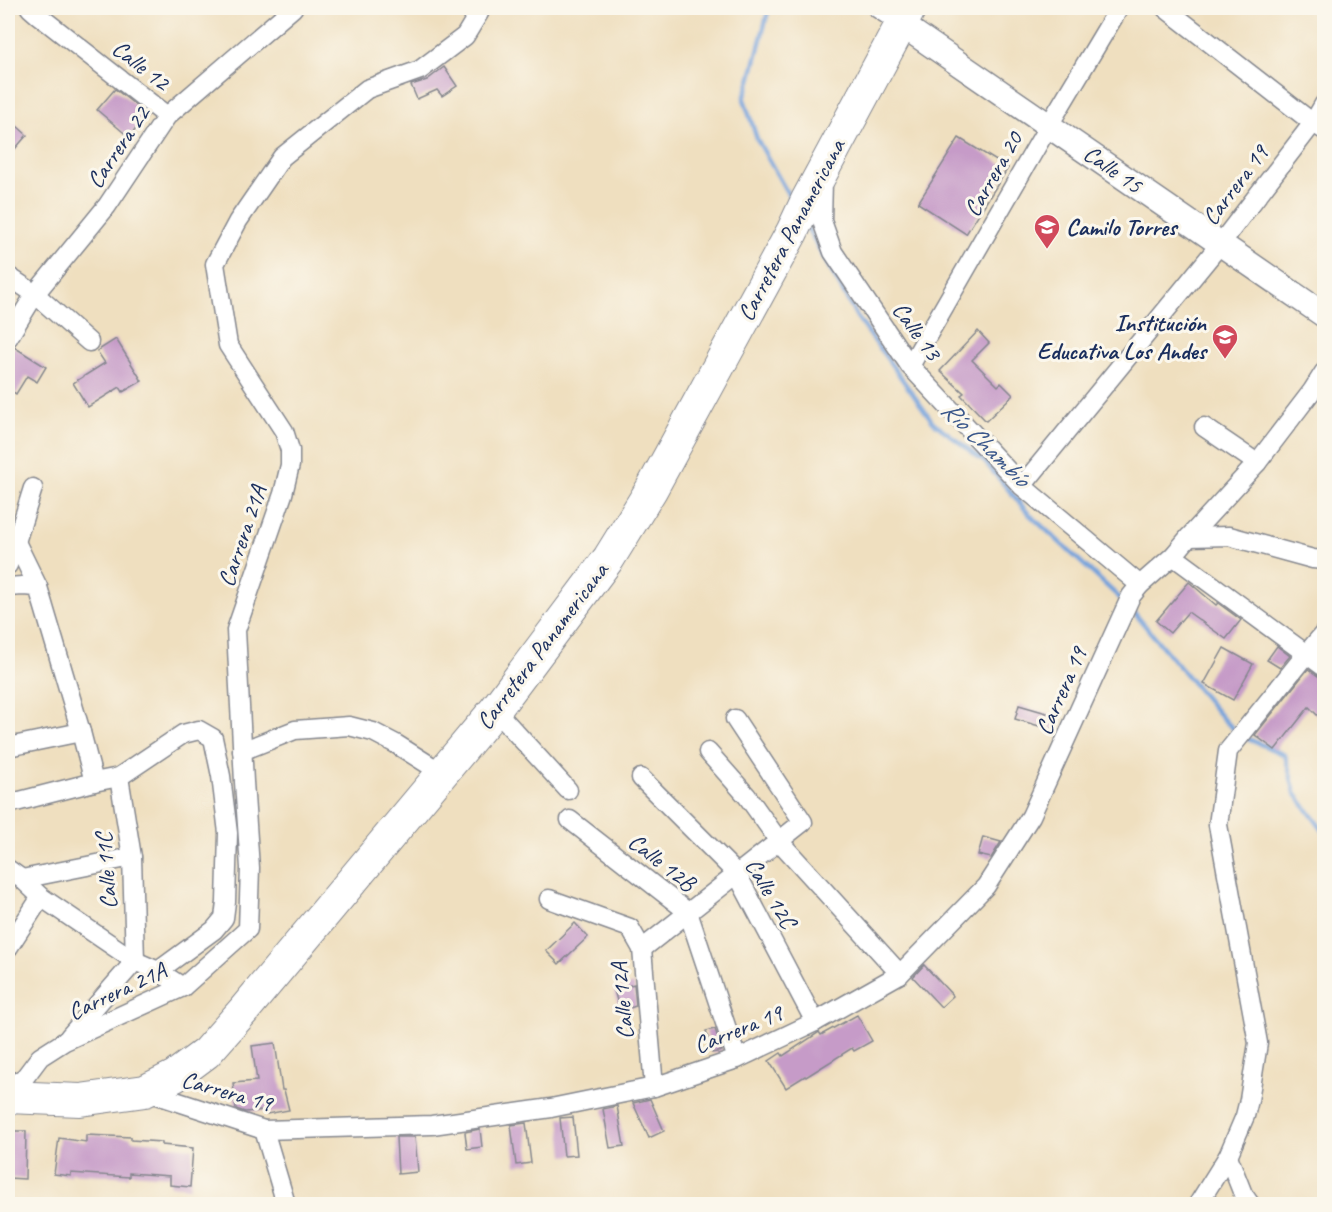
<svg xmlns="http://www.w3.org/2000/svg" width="1332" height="1212" viewBox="0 0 1332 1212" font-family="Caveat,sans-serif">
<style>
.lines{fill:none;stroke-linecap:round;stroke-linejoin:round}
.stream{stroke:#73a1db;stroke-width:4.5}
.building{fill:#c69bc8}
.street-casing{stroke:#85878e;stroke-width:21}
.secondary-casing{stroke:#85878e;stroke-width:27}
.highway-casing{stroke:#85878e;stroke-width:34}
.street{stroke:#fff;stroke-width:18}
.secondary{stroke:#fff;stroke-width:24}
.highway{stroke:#fff;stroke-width:32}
.labels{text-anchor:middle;stroke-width:6;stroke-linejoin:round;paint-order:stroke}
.street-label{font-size:24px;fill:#1b2f5e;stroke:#fbf7ec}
.poi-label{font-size:24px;font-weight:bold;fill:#1b2f5e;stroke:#fbf7ec;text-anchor:start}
.water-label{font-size:26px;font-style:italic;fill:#3a578a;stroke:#fbf7ec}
</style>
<rect width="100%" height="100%" fill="#fbf7ec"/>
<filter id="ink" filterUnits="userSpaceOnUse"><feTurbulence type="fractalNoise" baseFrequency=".0167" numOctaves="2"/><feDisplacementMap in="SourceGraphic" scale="12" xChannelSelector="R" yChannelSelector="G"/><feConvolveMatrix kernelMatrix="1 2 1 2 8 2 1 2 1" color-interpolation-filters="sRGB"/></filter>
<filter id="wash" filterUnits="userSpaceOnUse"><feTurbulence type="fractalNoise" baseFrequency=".008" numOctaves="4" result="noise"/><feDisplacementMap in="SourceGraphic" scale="24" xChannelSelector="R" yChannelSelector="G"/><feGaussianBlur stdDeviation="1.35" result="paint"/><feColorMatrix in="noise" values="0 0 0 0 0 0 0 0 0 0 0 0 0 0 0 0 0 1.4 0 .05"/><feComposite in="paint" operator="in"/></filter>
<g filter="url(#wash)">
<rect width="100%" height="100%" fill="#efdfbf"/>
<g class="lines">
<!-- stream -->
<g class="stream">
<path d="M 769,8 L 751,77 L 744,99 L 757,139 L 793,203"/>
<path d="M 808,229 L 857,317 L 933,422 L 985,462 L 1029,514 L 1123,601"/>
<path d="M 1131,609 L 1223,719 L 1237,732"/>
<path d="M 1244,737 L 1285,755 L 1295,793 L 1324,832"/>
</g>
</g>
<g id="blocks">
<!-- building -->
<g class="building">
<path d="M 444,67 L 457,86 L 442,96 L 437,90 L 417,99 L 411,85 L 427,80 Z"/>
<path d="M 115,89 L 148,115 L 129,137 L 97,110 Z"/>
<path d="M 8,118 L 27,135 L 8,157 Z"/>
<path d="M 959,138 L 1008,168 L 966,234 L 918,203 Z"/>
<path d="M 978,331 L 989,343 L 972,360 L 998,386 L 1001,383 L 1013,395 L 986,421 L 961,395 L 964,393 L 940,371 Z"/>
<path d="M 116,339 L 142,381 L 123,392 L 120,387 L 88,407 L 73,383 L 105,363 L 97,351 Z"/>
<path d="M 14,347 L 46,367 L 37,382 L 27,376 L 16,394 L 8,389 L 8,349 Z"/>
<path d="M 1189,582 L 1216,605 L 1218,603 L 1241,620 L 1226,639 L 1188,612 L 1170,633 L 1156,621 Z"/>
<path d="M 1277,646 L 1290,656 L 1280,668 L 1267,660 Z"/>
<path d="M 1224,648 L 1253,664 L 1233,700 L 1204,684 Z"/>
<path d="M 1308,669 L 1318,676 L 1324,678 L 1324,722 L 1309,707 L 1275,750 L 1255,735 Z"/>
<path d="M 1019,705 L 1057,716 L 1053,730 L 1015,719 Z"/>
<path d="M 983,837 L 1001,842 L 991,858 L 978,855 Z"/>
<path d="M 575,923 L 588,937 L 559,964 L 546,951 Z"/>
<path d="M 924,965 L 953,996 L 941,1007 L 913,977 Z"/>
<path d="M 634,984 L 636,1006 L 620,1011 L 614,990 Z"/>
<path d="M 857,1015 L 872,1041 L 854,1051 L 852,1048 L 806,1077 L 805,1076 L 786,1088 L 769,1061 L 781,1053 L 783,1056 L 818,1033 L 819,1032 L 821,1035 Z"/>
<path d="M 715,1029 L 722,1051 L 712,1053 L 706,1031 Z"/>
<path d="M 275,1043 L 282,1090 L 284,1090 L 289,1110 L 267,1114 L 266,1110 L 245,1112 L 236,1109 L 233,1083 L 257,1081 L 252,1046 Z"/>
<path d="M 650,1099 L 664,1131 L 649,1138 L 633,1103 Z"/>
<path d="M 617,1106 L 624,1146 L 610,1148 L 603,1109 Z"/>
<path d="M 573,1117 L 577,1155 L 564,1156 L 560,1118 Z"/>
<path d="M 526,1123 L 531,1163 L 516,1165 L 511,1125 Z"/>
<path d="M 480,1129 L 482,1147 L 467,1149 L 465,1132 Z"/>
<path d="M 8,1131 L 26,1131 L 25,1179 L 8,1178 Z"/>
<path d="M 86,1135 L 131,1137 L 131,1140 L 162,1142 L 162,1145 L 193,1148 L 190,1187 L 170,1185 L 170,1176 L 129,1173 L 129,1177 L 71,1173 L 71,1176 L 54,1174 L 59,1138 L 86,1142 Z"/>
<path d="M 396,1137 L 415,1137 L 418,1172 L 398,1174 Z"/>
</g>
</g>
</g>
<g filter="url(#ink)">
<use href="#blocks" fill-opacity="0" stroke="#85878e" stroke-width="1.5"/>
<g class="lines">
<!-- street casing -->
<g class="street-casing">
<g id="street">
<path d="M 30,8 L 38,15 L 167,116"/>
<path d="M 877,8 L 901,24"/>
<path d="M 1165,8 L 1313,123 L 1324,130"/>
<path d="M 823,180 L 822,221 L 833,252 L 910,366 L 1022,486 L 1140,585"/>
<path d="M 8,276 L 35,294 L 89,342"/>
<path d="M 8,338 L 35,294 L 107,206 L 167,116 L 293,8"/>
<path d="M 910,366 L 1049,125 L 1119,8"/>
<path d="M 1204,427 L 1257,463"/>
<path d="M 1022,486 L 1221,243 L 1313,123 L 1324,104"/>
<path d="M 1189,537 L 1229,536 L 1313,559 L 1324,560"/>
<path d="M 16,542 L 38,587"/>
<path d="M 1173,556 L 1324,667"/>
<path d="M 8,565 L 16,542 L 33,488"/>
<path d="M 8,587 L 22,586 L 38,587 L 81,732 L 94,782"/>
<path d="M 495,710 L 568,790"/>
<path d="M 8,747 L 81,732"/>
<path d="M 242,751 L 295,730 L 349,726 L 373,732 L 396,744 L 442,773"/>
<path d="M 708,752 L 747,796 L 779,841 L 900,974"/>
<path d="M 119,777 L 132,857 L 135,961"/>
<path d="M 641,778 L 737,874 L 815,1022"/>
<path d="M 8,804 L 94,782 L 119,777 L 183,734 L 199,730 L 213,738 L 221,776 L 228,833 L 226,902 L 224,918 L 214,930 L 158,971"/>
<path d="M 570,820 L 688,912 L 737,1059"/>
<path d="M 8,869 L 22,879 L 41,897 L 135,961 L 158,971 L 183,987"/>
<path d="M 22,879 L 132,857"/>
<path d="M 549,899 L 630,928 L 642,949 L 654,1087"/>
<path d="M 8,948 L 41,897"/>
<path d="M 642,949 L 803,822 L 735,719"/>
<path d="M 69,1037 L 135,961"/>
<path d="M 8,1088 L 25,1077 L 40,1057 L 65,1041 L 183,987 L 248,929 L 250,868 L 244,782 L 236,630 L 283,494 L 290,465 L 290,450 L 284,431 L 228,345 L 215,264 L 238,221 L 282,157 L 367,89 L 420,70 L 465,36 L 479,13 L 481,8"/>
<path d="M 145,1091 L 264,1130 L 432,1125 L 551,1108 L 654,1087 L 737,1059 L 815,1022 L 900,974 L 986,886 L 1031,816 L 1131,596 L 1140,585 L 1173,556 L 1189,537 L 1257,463 L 1312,391 L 1324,372"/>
<path d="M 264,1130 L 286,1204"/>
<path d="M 1228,1156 L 1243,1194 L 1250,1204"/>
<path d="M 1198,1204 L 1228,1156 L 1245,1116 L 1249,1100 L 1258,1043 L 1218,825 L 1228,751 L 1307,653 L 1324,633"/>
</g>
</g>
<!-- secondary casing -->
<g class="secondary-casing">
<path id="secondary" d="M 901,24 L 1324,315"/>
</g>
<!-- highway casing -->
<g class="highway-casing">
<path id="highway" d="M 8,1097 L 80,1100 L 145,1091 L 175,1076 L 206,1053 L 244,1010 L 495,710 L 609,558 L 651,490 L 792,232 L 807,200 L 910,8"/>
</g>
<!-- street -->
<use href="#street" class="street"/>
<!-- secondary -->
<use href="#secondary" class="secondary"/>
<!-- highway -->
<use href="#highway" class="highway"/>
</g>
</g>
<!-- icons -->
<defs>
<g id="university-pin" transform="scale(1.35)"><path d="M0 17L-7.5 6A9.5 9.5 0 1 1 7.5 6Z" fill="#d1495b" stroke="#fbf7ec"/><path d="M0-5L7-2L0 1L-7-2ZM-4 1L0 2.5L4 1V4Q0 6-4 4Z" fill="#fff"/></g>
<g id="school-pin" transform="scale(1.35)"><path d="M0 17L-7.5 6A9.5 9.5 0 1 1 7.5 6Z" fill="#d1495b" stroke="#fbf7ec"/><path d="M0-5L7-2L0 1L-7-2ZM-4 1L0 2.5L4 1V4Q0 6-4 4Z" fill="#fff"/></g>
</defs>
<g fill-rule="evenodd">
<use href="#university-pin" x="1047" y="227"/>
<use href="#school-pin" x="1225" y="337"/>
</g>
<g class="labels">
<!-- street labels -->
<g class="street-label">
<text transform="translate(141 65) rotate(38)" y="8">Calle 12</text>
<text transform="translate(118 147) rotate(-56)" y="8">Carrera 22</text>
<text transform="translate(1113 169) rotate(35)" y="8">Calle 15</text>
<text transform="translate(993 174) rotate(-60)" y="8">Carrera 20</text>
<text transform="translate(1235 185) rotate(-53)" y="8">Carrera 19</text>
<text transform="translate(791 230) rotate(-62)" y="8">Carretera Panamericana</text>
<text transform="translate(917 331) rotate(54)" y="8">Calle 13</text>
<text transform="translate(242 536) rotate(-71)" y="8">Carrera 21A</text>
<text transform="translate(542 646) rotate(-53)" y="8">Carretera Panamericana</text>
<text transform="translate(1061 691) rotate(-66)" y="8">Carrera 19</text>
<text transform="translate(662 862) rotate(38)" y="8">Calle 12B</text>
<text transform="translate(106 871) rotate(-94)" y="8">Calle 11C</text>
<text transform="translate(771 893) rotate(59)" y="8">Calle 12C</text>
<text transform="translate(117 991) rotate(-25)" y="8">Carrera 21A</text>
<text transform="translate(622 1001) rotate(-95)" y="8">Calle 12A</text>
<text transform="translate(738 1029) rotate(-22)" y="8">Carrera 19</text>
<text transform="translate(227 1091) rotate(16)" y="8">Carrera 19</text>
</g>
<!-- poi labels -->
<g class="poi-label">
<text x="1066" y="235">Camilo Torres</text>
<text x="1206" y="331" text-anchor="end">Institución<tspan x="1206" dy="28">Educativa Los Andes</tspan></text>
</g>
<!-- water labels -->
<g class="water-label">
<text transform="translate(986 443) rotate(44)" y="9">Río Chambío</text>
</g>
</g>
<!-- margin -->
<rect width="1332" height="1212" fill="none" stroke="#fbf7ec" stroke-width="30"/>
</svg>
